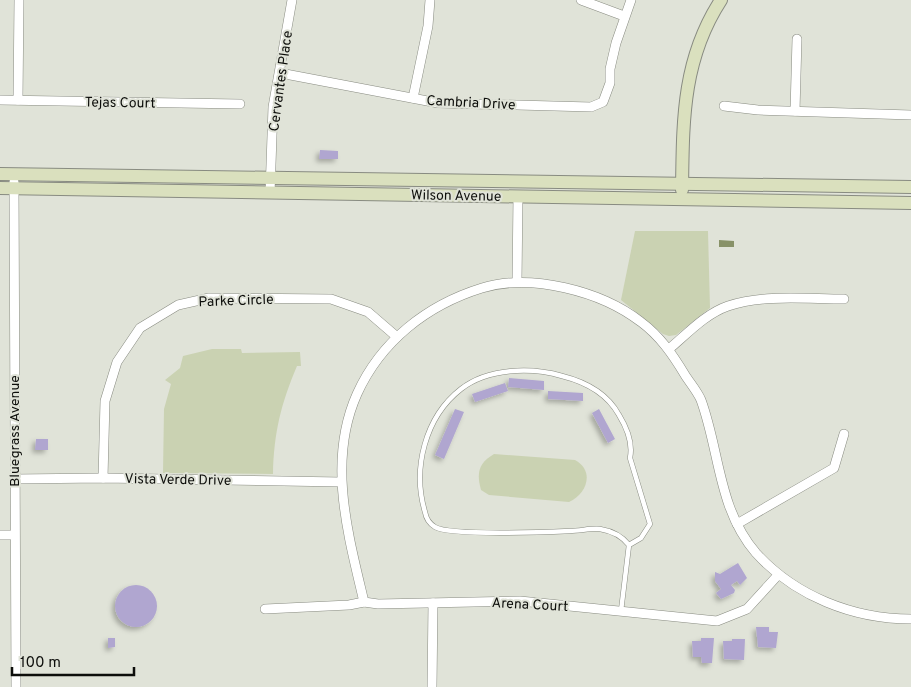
<svg xmlns="http://www.w3.org/2000/svg" width="911" height="687" viewBox="0 0 911 687" font-family="Overpass,sans-serif">
<style>
.green{fill:#cad2b2}
.water{fill:#889268}
.building{fill:#b0a6d0;filter:url(#shadow)}
.lines{fill:none;stroke-linecap:round;stroke-linejoin:round}
.lane-casing{stroke:#888b81;stroke-width:5.5}
.street-casing{stroke:#888b81;stroke-width:10}
.secondary-casing{stroke:#888b81;stroke-width:14}
.lane{stroke:#fff;stroke-width:4.5}
.street{stroke:#fff;stroke-width:9}
.secondary{stroke:#dae0be;stroke-width:12}
.labels{text-anchor:middle;stroke-width:4;stroke-linejoin:round;paint-order:stroke}
.street-label{font-size:14px;fill:#0d0e0b;stroke:#e0e3d8}
</style>
<defs>
<filter id="shadow"><feDropShadow dx="-3" dy="3" stdDeviation="2.5" flood-color="#0004"/></filter>
</defs>
<rect width="100%" height="100%" fill="#e0e3d8"/>
<!-- green -->
<g class="green">
<path d="M 635,231 L 708,231 L 710,308 L 676,335 L 669,336 L 663,334 L 621,300 Z"/>
<path d="M 212,349 L 241,349 L 242,353 L 300,352 L 301,366 L 297,366 C 281,404 274,432 273,474 L 163,473 L 164,409 L 171,384 L 165,380 L 180,368 L 183,356 Z"/>
<path d="M 494,454 L 575,460 C 595,471 587,494 569,502 L 489,495 L 481,490 C 476,472 479,463 494,454 Z"/>
</g>
<!-- water -->
<path class="water" d="M 719,240 L 734,241 L 734,247 L 719,247 Z"/>
<!-- building -->
<g class="building">
<path d="M 320,150 L 338,151 L 338,159 L 319,159 Z"/>
<path d="M 509,378 L 544,381 L 544,390 L 508,387 Z"/>
<path d="M 505,383 L 508,391 L 475,402 L 472,394 Z"/>
<path d="M 548,391 L 583,393 L 583,401 L 548,399 Z"/>
<path d="M 455,409 L 464,412 L 444,459 L 435,455 Z"/>
<path d="M 599,409 L 615,439 L 608,443 L 592,413 Z"/>
<path d="M 36,439 L 48,439 L 48,450 L 35,450 Z"/>
<path d="M 738,563 L 747,578 L 740,585 L 737,581 L 731,585 L 735,590 L 734,593 L 721,599 L 716,593 L 721,589 L 715,581 L 715,572 L 720,574 Z"/>
<circle cx="136" cy="606" r="21"/>
<path d="M 756,627 L 769,627 L 769,632 L 778,632 L 776,648 L 758,647 Z"/>
<path d="M 108,638 L 115,638 L 115,647 L 108,648 Z"/>
<path d="M 701,638 L 714,638 L 712,663 L 702,663 L 701,657 L 693,657 L 692,641 L 701,641 Z"/>
<path d="M 732,639 L 745,639 L 744,660 L 724,659 L 723,641 L 732,641 Z"/>
</g>
<g class="lines">
<!-- lane casing -->
<g class="lane-casing">
<path id="lane" d="M 621,611 L 629,545 C 622,536 612,531 600,529 C 591,528 580,531 570,531 C 548,532 450,536 435,527 C 430,524 426,518 425,512 C 412,469 425,417 461,389 C 488,368 531,367 562,376 C 586,382 607,393 619,415 C 627,428 633,443 630,458 L 650,524 L 641,538 L 629,545"/>
</g>
<!-- street casing -->
<g class="street-casing">
<g id="street">
<path d="M 581,0 L 624,16"/>
<path d="M 280,73 L 438,103 L 591,107 L 603,102 L 610,83 L 610,69 L 616,43 L 631,0"/>
<path d="M 413,98 L 428,26 L 430,0"/>
<path d="M 0,100 L 240,104"/>
<path d="M 18,100 L 19,0"/>
<path d="M 724,106 L 758,110 L 911,115"/>
<path d="M 795,111 L 797,39"/>
<path d="M 14,182 L 16,687"/>
<path d="M 270,193 L 273,107 L 292,0"/>
<path d="M 517,282 L 518,196"/>
<path d="M 669,349 C 687,334 705,314 728,306 C 764,294 807,299 844,299"/>
<path d="M 103,478 L 105,401 L 117,362 L 140,328 L 178,305 L 209,298 L 331,299 L 368,312 L 397,337"/>
<path d="M 14,479 L 103,478 L 341,482"/>
<path d="M 737,524 L 834,468 L 844,434"/>
<path d="M 0,535 L 14,535"/>
<path d="M 364,602 C 348,534 327,461 357,394 C 381,341 427,305 482,288 C 531,273 601,291 641,322 C 660,336 673,355 685,375 C 690,383 697,391 701,400 C 720,452 718,509 756,553 C 795,596 853,619 911,619"/>
<path d="M 265,609 L 349,605 L 364,602 L 378,604 L 520,601 L 717,621 L 747,609 L 778,575"/>
<path d="M 432,687 L 433,603"/>
</g>
</g>
<!-- secondary casing -->
<g class="secondary-casing">
<g id="secondary">
<path d="M 0,174 L 911,187"/>
<path d="M 0,188 L 911,203"/>
<path d="M 682,190 C 683,121 682,60 721,0"/>
</g>
</g>
<!-- lane -->
<use href="#lane" class="lane"/>
<!-- street -->
<use href="#street" class="street"/>
<!-- secondary -->
<use href="#secondary" class="secondary"/>
</g>
<g class="labels">
<!-- street labels -->
<g class="street-label">
<text transform="translate(280 81) rotate(-82)" y="5">Cervantes Place</text>
<text transform="translate(120 102) rotate(1)" y="5">Tejas Court</text>
<text transform="translate(471 102) rotate(3)" y="5">Cambria Drive</text>
<text transform="translate(456 195) rotate(1)" y="5">Wilson Avenue</text>
<text transform="translate(236 300) rotate(-2)" y="5">Parke Circle</text>
<text transform="translate(14 431) rotate(-90)" y="5">Bluegrass Avenue</text>
<text transform="translate(178 479) rotate(1)" y="5">Vista Verde Drive</text>
<text transform="translate(530 604) rotate(3)" y="5">Arena Court</text>
</g>
</g>
<!-- scale -->
<path d="M12 667v8h122v-8" fill="none" stroke="#0d0e0b" stroke-width="2.5"/>
<text x="20" y="667" font-size="15" fill="#0d0e0b" stroke="#e0e3d8" stroke-width="4" paint-order="stroke">100 m</text>
</svg>
